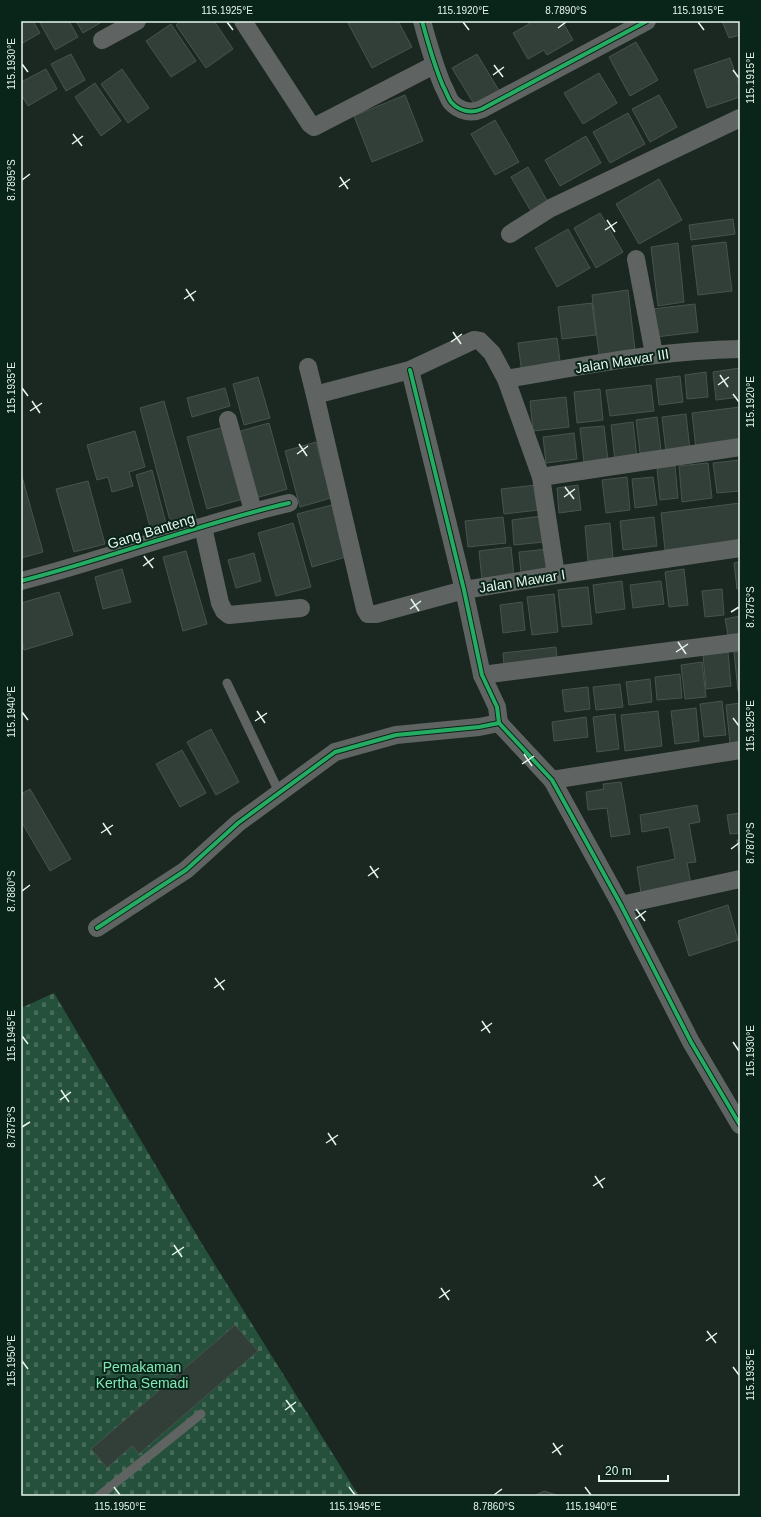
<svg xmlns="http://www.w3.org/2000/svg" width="761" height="1517" viewBox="0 0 761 1517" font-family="Arial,sans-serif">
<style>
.cemetery{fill:url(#cemetery-stones)}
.building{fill:#323e38;stroke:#48534d}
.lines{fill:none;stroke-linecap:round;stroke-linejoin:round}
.lane{stroke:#5f6462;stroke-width:9}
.street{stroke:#5f6462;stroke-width:18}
.cycleway-casing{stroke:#092418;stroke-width:6}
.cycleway{stroke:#26ab63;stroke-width:4}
.ticks{fill:none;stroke:#e6f6ed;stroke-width:1.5}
.labels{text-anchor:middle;stroke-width:4;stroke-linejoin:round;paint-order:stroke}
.street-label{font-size:14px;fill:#e6f6ed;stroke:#092418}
.park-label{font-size:14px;fill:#84e7b5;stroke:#092418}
.neatline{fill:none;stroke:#e6f6ed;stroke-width:1.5}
.ticks-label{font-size:10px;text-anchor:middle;fill:#e6f6ed}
</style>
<defs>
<pattern id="cemetery-stones" width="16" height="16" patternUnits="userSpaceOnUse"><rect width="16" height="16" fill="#25513c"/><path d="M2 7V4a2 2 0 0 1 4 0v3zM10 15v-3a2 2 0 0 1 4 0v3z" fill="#456b58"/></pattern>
</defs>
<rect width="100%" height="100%" fill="#1a2821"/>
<!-- cemetery -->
<path class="cemetery" d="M 54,993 L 202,1244 L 359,1496 L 21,1496 L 21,1008 Z"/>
<!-- building -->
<g class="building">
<path d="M 21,21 L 33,21 L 40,33 L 21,44 Z"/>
<path d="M 39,21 L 69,21 L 78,37 L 55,50 Z"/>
<path d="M 76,21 L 99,21 L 100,23 L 83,33 Z"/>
<path d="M 181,21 L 214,21 L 233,49 L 206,68 L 176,25 Z"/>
<path d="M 352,21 L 398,21 L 412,47 L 372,68 L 348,23 Z"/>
<path d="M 528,21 L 562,21 L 573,40 L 547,55 L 544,50 L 528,59 L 513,33 L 529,24 Z"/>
<path d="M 722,21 L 740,21 L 740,35 L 729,38 Z"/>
<path d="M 171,24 L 196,61 L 171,77 L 146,41 Z"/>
<path d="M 636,42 L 658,80 L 630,96 L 609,57 Z"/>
<path d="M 71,54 L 85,80 L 66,91 L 51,64 Z"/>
<path d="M 477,54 L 501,94 L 477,109 L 452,68 Z"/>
<path d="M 730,58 L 740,87 L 740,97 L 707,108 L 694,70 Z"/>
<path d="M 46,69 L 57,89 L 28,106 L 21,94 L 21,82 Z"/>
<path d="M 122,69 L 149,108 L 128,123 L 101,84 Z"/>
<path d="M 599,73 L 617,103 L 583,124 L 564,93 Z"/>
<path d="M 95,83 L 121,121 L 101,136 L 75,97 Z"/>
<path d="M 405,95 L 423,141 L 372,162 L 354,116 Z"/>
<path d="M 659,95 L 677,127 L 650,142 L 632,109 Z"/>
<path d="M 628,113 L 645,144 L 610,163 L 593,132 Z"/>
<path d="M 495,120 L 519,162 L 495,175 L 471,134 Z"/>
<path d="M 586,136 L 601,163 L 560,186 L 545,160 Z"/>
<path d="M 528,167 L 549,204 L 532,213 L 511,177 Z"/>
<path d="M 659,179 L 682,220 L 639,244 L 616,204 Z"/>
<path d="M 600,213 L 623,252 L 596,268 L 574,228 Z"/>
<path d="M 733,219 L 735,234 L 691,240 L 689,225 Z"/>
<path d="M 568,229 L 590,268 L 557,287 L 535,248 Z"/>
<path d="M 726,242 L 732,291 L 698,295 L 692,246 Z"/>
<path d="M 678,243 L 684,302 L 658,306 L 651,247 Z"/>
<path d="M 628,290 L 635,350 L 599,355 L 592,295 Z"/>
<path d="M 592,303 L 596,335 L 562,339 L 558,307 Z"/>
<path d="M 695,304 L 698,332 L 656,337 L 652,309 Z"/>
<path d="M 557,338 L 561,369 L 522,374 L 518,343 Z"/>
<path d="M 740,368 L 740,397 L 716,400 L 713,372 Z"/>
<path d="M 706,372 L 708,397 L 687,399 L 685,375 Z"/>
<path d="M 680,376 L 683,402 L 659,405 L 656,379 Z"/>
<path d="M 258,377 L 270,418 L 244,425 L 233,384 Z"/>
<path d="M 651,385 L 654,411 L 610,416 L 606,390 Z"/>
<path d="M 225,388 L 230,406 L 192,417 L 187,398 Z"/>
<path d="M 600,389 L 603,420 L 577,423 L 574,392 Z"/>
<path d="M 566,397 L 569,427 L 533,431 L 530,401 Z"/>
<path d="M 164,401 L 197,521 L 172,528 L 140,408 Z"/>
<path d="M 740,407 L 740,443 L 696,449 L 692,413 Z"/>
<path d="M 686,414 L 690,450 L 666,452 L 662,417 Z"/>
<path d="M 657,417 L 661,450 L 640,453 L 636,420 Z"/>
<path d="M 633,422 L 637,458 L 615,461 L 611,425 Z"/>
<path d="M 269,423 L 287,489 L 256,498 L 237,432 Z"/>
<path d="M 604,426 L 608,460 L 584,463 L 580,428 Z"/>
<path d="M 224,427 L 243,499 L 207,509 L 187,437 Z"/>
<path d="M 135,431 L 145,467 L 129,472 L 133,486 L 112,492 L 108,477 L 97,480 L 87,445 Z"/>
<path d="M 574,433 L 577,459 L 546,463 L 543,437 Z"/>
<path d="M 316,442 L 331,498 L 300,507 L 285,451 Z"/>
<path d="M 740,460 L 740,491 L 717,493 L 713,463 Z"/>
<path d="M 708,463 L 712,498 L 682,502 L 679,466 Z"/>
<path d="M 675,466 L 678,498 L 660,500 L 657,468 Z"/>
<path d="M 152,470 L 167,527 L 151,531 L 136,475 Z"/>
<path d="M 21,473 L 43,552 L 21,558 Z"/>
<path d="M 627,477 L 630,510 L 606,513 L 602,480 Z"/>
<path d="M 653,477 L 657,505 L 635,508 L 632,479 Z"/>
<path d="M 88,481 L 105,544 L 74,552 L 56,489 Z"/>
<path d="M 536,485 L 539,510 L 504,514 L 501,489 Z"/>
<path d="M 578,485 L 581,510 L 559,513 L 557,488 Z"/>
<path d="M 740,503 L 740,541 L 665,550 L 661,513 Z"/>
<path d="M 332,505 L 346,557 L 312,567 L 297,514 Z"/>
<path d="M 541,516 L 544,542 L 514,545 L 512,520 Z"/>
<path d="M 503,517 L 506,543 L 468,547 L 465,521 Z"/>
<path d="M 654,517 L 657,546 L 623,550 L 620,521 Z"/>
<path d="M 293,523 L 311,587 L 276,596 L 258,533 Z"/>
<path d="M 610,523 L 613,558 L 588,561 L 585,526 Z"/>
<path d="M 511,547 L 514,576 L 482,580 L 479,551 Z"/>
<path d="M 548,549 L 551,570 L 521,573 L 519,552 Z"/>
<path d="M 186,551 L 207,624 L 183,631 L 163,557 Z"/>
<path d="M 254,553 L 261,581 L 236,588 L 228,560 Z"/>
<path d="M 740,562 L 740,589 L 737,589 L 734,563 Z"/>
<path d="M 122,569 L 131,602 L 103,609 L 95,577 Z"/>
<path d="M 684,569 L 688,605 L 669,607 L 665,572 Z"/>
<path d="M 622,581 L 625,609 L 596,613 L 593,585 Z"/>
<path d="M 661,581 L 664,604 L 633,608 L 630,585 Z"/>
<path d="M 588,587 L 592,624 L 562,627 L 558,590 Z"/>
<path d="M 722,589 L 724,615 L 705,617 L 702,591 Z"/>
<path d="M 59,592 L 73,635 L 24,650 L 21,639 L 21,603 Z"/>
<path d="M 554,594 L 558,632 L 532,635 L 527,597 Z"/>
<path d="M 522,602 L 525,630 L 503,633 L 500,605 Z"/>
<path d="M 740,616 L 740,638 L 729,640 L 725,619 Z"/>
<path d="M 556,647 L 557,659 L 504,666 L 503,653 Z"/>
<path d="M 728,652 L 731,686 L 706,689 L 703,655 Z"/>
<path d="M 734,652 L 740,652 L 740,690 L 738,691 Z"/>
<path d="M 702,662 L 706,697 L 685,699 L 681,665 Z"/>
<path d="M 680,674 L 682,698 L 657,700 L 655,677 Z"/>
<path d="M 650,679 L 652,702 L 629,705 L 626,682 Z"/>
<path d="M 620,684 L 623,707 L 596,710 L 593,687 Z"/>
<path d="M 588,687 L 590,709 L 565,712 L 562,690 Z"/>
<path d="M 722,701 L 726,735 L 704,737 L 700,704 Z"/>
<path d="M 740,703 L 740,742 L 730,743 L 726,705 Z"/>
<path d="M 696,708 L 699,741 L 675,744 L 671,711 Z"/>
<path d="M 658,711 L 662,746 L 625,751 L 621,715 Z"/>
<path d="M 615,714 L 619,749 L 597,752 L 593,717 Z"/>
<path d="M 586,717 L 588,737 L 554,741 L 552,722 Z"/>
<path d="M 211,729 L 239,782 L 216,795 L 187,742 Z"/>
<path d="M 182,750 L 206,793 L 180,807 L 156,764 Z"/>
<path d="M 621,782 L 630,834 L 611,837 L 607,808 L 588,810 L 586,792 L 604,789 L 603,784 Z"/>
<path d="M 30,789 L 71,859 L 50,871 L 21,821 L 21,794 Z"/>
<path d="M 697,805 L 700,822 L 689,824 L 696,862 L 687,863 L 691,884 L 641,893 L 637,867 L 675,859 L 669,827 L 642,832 L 640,815 Z"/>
<path d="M 740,813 L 740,833 L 730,834 L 727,815 Z"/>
<path d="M 737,840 L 740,840 L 740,860 Z"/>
<path d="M 728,905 L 738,940 L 689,956 L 678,921 Z"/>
<path d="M 235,1325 L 258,1351 L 139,1454 L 132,1446 L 107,1468 L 91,1449 Z"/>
<path d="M 544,1491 L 560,1496 L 534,1496 Z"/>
</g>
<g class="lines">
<!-- lane -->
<g class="lane">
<path d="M 227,683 L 279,792"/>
<path d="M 99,1496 L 201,1414"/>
</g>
<!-- street -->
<g class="street">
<path d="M 243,21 L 310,124 L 314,127 L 434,65"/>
<path d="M 422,21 C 428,43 434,65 443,86 C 446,91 448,98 451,102 C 459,111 471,114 482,109 L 647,21"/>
<path d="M 102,40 L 137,21"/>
<path d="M 510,234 L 551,208 L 740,118"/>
<path d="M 636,259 L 654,354"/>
<path d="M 308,367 L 315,395 L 365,609 L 368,614 L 376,614 L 464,590 L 556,575 L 740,548"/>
<path d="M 410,370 L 464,590 L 482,675 L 497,707 L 499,723 L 552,780 L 621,905 L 691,1042 L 740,1125"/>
<path d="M 506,379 C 584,366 661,350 740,349"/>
<path d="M 315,395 L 410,370 L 474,340 L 480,341 L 492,353 L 506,379 L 541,477 L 556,575"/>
<path d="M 228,420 L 253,511"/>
<path d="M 541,477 L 740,447"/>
<path d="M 203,527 L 220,603 L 224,611 L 229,615 L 301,608"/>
<path d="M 21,581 C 111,558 198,524 289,503"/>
<path d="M 482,675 L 740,642"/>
<path d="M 552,780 L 740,750"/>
<path d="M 621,905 L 740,879"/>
<path d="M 97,928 L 186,870 L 238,823 L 335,752 L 396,735 L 479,727 L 499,723"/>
</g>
<!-- cycleway casing -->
<g class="cycleway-casing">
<g id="cycleway">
<path d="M 422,21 C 428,43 434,65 443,86 C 446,91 448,98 451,102 C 459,111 471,114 482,109 L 647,21"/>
<path d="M 410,370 L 464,590 L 482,675 L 497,707 L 499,723 L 552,780 L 621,905 L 691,1042 L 740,1125"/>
<path d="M 21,581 C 111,558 198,524 289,503"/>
<path d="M 97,928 L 186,870 L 238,823 L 335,752 L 396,735 L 479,727 L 499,723"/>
</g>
</g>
<!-- cycleway -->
<use href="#cycleway" class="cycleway"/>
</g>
<!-- ticks -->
<path class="ticks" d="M 227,22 L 233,30M 463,22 L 469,30M 698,22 L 704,30M 558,28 L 566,22M 22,64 L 28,72M 494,65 L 503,77M 733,70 L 739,78M 493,75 L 504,67M 73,134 L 82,146M 72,144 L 83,136M 340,177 L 348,189M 22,180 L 30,174M 339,187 L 350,179M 607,220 L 615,232M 605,230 L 617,222M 186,289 L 194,301M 184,299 L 196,291M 453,332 L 461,344M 451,342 L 462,334M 720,375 L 728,387M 718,385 L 729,377M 22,388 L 28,396M 733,394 L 739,402M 32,401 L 40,413M 30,411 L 42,403M 299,444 L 307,456M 297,454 L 308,446M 565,487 L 574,499M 564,497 L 575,489M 144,556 L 153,568M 143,566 L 154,558M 411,599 L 419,611M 410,609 L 421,601M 731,612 L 739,607M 678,642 L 686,654M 676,652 L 688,644M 257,711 L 265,723M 22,712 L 28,720M 733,718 L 739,726M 255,721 L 267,713M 524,754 L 532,766M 522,764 L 534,756M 103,823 L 111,835M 101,833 L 113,825M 731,849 L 739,843M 370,866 L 378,878M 368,876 L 379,868M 22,891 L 30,885M 636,909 L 645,921M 635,919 L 646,911M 215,978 L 224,990M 214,988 L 225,980M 482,1021 L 490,1033M 481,1031 L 492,1023M 22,1036 L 28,1044M 733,1042 L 739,1051M 61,1090 L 69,1102M 60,1100 L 71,1092M 22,1127 L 30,1122M 328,1133 L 336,1145M 326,1143 L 338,1135M 595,1176 L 603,1188M 593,1186 L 605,1178M 174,1245 L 182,1257M 172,1255 L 184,1247M 441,1288 L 449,1300M 439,1298 L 450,1290M 707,1331 L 716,1343M 706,1341 L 717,1333M 22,1361 L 28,1369M 733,1367 L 739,1375M 286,1400 L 295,1412M 285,1410 L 296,1402M 553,1443 L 561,1455M 552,1453 L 563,1445M 114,1487 L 120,1495M 349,1487 L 355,1495M 585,1487 L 591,1495M 494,1495 L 502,1489"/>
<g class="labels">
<!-- street labels -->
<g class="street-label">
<text transform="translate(622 361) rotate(-9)" y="5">Jalan Mawar III</text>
<text transform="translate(151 531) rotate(-17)" y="5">Gang Banteng</text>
<text transform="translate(522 581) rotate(-9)" y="5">Jalan Mawar I</text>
</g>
<!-- park labels -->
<g class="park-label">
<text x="142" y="1372">Pemakaman<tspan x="142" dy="16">Kertha Semadi</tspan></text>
</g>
</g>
<!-- border -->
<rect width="761" height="1517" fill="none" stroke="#092418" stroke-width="44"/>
<!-- scale -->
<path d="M599 1475v6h69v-6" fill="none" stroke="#e6f6ed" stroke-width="2"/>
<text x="605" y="1475" font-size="12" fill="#e6f6ed" stroke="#092418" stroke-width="3" paint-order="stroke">20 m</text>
<rect x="22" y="22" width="717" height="1473" class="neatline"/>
<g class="ticks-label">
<text x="227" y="14">115.1925°E</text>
<text x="463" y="14">115.1920°E</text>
<text x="566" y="14">8.7890°S</text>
<text x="698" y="14">115.1915°E</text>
<text transform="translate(11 64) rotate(-90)" y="4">115.1930°E</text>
<text transform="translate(750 78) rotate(-90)" y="4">115.1915°E</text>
<text transform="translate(11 180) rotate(-90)" y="4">8.7895°S</text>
<text transform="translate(11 388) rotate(-90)" y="4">115.1935°E</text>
<text transform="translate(750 402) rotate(-90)" y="4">115.1920°E</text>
<text transform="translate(750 607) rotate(-90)" y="4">8.7875°S</text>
<text transform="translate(11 712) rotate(-90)" y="4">115.1940°E</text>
<text transform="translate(750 726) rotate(-90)" y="4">115.1925°E</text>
<text transform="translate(750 843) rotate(-90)" y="4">8.7870°S</text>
<text transform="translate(11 891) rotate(-90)" y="4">8.7880°S</text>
<text transform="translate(11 1036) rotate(-90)" y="4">115.1945°E</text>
<text transform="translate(750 1051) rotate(-90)" y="4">115.1930°E</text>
<text transform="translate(11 1127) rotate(-90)" y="4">8.7875°S</text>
<text transform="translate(11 1361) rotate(-90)" y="4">115.1950°E</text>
<text transform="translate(750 1375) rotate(-90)" y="4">115.1935°E</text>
<text x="120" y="1510">115.1950°E</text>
<text x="355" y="1510">115.1945°E</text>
<text x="494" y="1510">8.7860°S</text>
<text x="591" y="1510">115.1940°E</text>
</g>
</svg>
